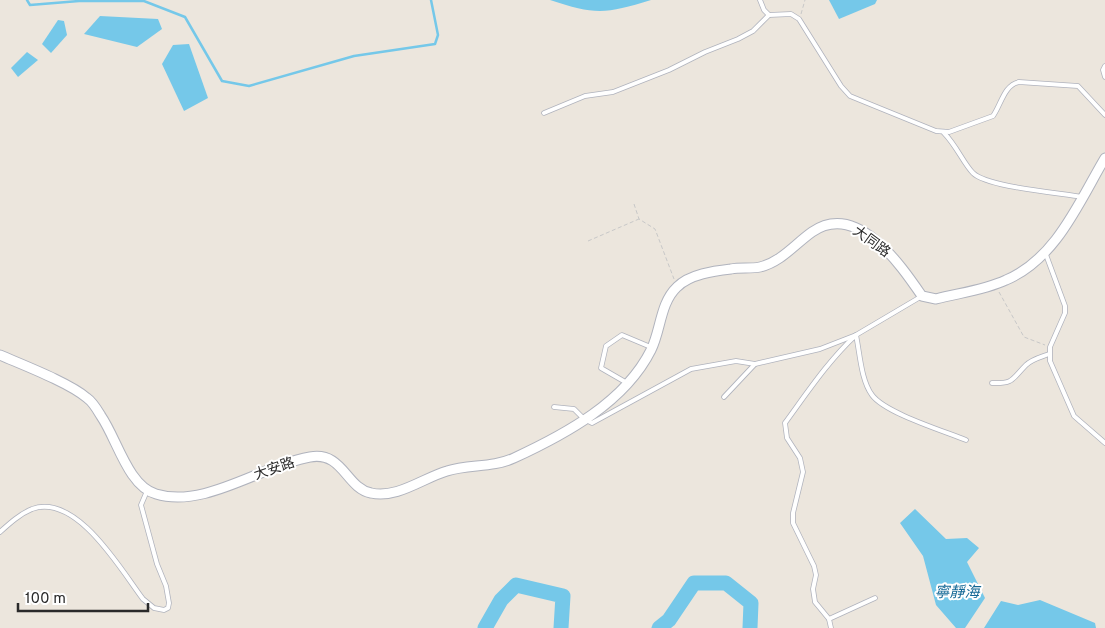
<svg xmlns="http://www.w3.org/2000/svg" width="1105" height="628" viewBox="0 0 1105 628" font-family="Overpass,'Noto Sans TC',sans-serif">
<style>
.water{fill:#75c8e9}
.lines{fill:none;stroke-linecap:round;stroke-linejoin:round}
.stream{stroke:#75c8e9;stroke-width:2.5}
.river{stroke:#75c8e9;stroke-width:15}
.service-casing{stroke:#b0b3bd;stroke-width:5.5}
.tertiary-casing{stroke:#b0b3bd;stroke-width:11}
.path{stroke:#c8c8c8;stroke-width:1;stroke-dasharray:4 2.5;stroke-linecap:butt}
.service{stroke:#fff;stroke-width:4}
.tertiary{stroke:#fff;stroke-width:9}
.labels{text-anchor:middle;stroke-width:4;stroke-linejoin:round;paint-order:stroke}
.street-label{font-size:14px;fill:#2a2a2a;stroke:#fff}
.water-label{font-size:15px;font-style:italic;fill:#136795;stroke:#fff}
</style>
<rect width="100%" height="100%" fill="#ece6dd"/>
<!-- water -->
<g class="water">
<path d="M 550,0 L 651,0 C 606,14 595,15 550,0 Z"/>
<path d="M 829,0 L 877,0 L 875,4 L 839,19 Z"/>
<path d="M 100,16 L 158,19 L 162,29 L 137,47 L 84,34 Z"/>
<path d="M 58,20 L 64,21 L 67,35 L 51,53 L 42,44 Z"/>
<path d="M 189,44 L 208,98 L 184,111 L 162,64 L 173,45 Z"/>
<path d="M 27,52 L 38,60 L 18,77 L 11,68 Z"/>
<path d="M 915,509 L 946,539 L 967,538 L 979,548 L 967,562 L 985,598 L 965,628 L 956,628 L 936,605 L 923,556 L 900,523 Z"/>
<path d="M 1040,600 L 1095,623 L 1096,628 L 984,628 L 1001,601 L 1018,605 Z"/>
</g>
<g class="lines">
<!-- stream -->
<path class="stream" d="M 27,0 L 30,5 L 79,1 L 144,1 L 185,17 L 222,81 L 249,86 L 354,56 L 435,44 L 438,35 L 431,0"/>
<!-- river -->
<g class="river">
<path d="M 485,628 L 501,600 L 516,585 L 563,596 L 561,628"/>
<path d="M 659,628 L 669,620 L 694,583 L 726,583 L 751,603 L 750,628"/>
</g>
<!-- service casing -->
<g class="service-casing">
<g id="service">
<path d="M 760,0 L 764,10 L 769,15 L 791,14 L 799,19 L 841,86 L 850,96 L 936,131 L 949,132 L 993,116 C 1001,105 1004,85 1019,82 L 1078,86 L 1105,115"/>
<path d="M 1105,66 L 1103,70 L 1105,77"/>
<path d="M 544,113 L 585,96 L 613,92 L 669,70 L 705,52 L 738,39 L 753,31 L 769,15"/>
<path d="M 944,133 C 956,145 964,164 973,173 C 987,187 1060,193 1082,197"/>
<path d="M 1045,252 L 1065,306 L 1065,313 L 1050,347 L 1050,361 L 1074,416 L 1105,443"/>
<path d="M 627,383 L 601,368 L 606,346 L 622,335 L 653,348"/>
<path d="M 992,383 C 1014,384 1012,379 1026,365 C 1032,359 1041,357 1049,354"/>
<path d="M 724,397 L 755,364"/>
<path d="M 554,407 L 574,409 L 584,419 L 592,423 L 691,369 L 736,361 L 755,364 L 820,349 L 856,335 L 922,296"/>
<path d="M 0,532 C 10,523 20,514 32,509 C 77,493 121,570 143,599 L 154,608 L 164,610 L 168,608 L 169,603 L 166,586 L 157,564 L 141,505 L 147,491"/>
<path d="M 829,619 L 815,602 L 813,589 L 816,575 L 814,566 L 793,523 L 793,513 L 803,472 L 800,458 L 787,438 L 785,423 C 807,393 828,361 856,335 C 860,354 861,380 872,395 C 885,413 944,431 966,440"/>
<path d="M 831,628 L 829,619 L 875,598"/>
</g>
</g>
<!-- tertiary casing -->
<g class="tertiary-casing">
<path id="tertiary" d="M 0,355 C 23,365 70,383 87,398 C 93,402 98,411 101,416 C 117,439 128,486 156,494 C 205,509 262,465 310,457 C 343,451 346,488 371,493 C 397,499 423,478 447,471 C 469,464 492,468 514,458 C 566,434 625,402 651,350 C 661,330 660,303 677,287 C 690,274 714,271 731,269 C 740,267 751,269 760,267 C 781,262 795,244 812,232 C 857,201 900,264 922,296 L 936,299 C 959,293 985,290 1006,280 C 1056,259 1079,202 1105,158"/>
</g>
<!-- path -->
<g class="path">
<path d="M 801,14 L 805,0"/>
<path d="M 634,204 L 639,219 L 655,229 L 674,279"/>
<path d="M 588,241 L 639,219"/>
<path d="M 999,292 L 1024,337 L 1045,345"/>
</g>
<!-- service -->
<use href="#service" class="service"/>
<!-- tertiary -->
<use href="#tertiary" class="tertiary"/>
</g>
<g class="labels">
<!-- street labels -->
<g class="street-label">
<text transform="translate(872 241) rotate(36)" y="5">大同路</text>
<text transform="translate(274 468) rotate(-19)" y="5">大安路</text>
</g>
<!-- water labels -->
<g class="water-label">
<text x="957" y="597">寧靜海</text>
</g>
</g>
<!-- scale -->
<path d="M18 603v8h130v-8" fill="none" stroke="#2a2a2a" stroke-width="2.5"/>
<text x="25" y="603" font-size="15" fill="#2a2a2a" stroke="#ffffff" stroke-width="4" paint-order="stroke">100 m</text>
</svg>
